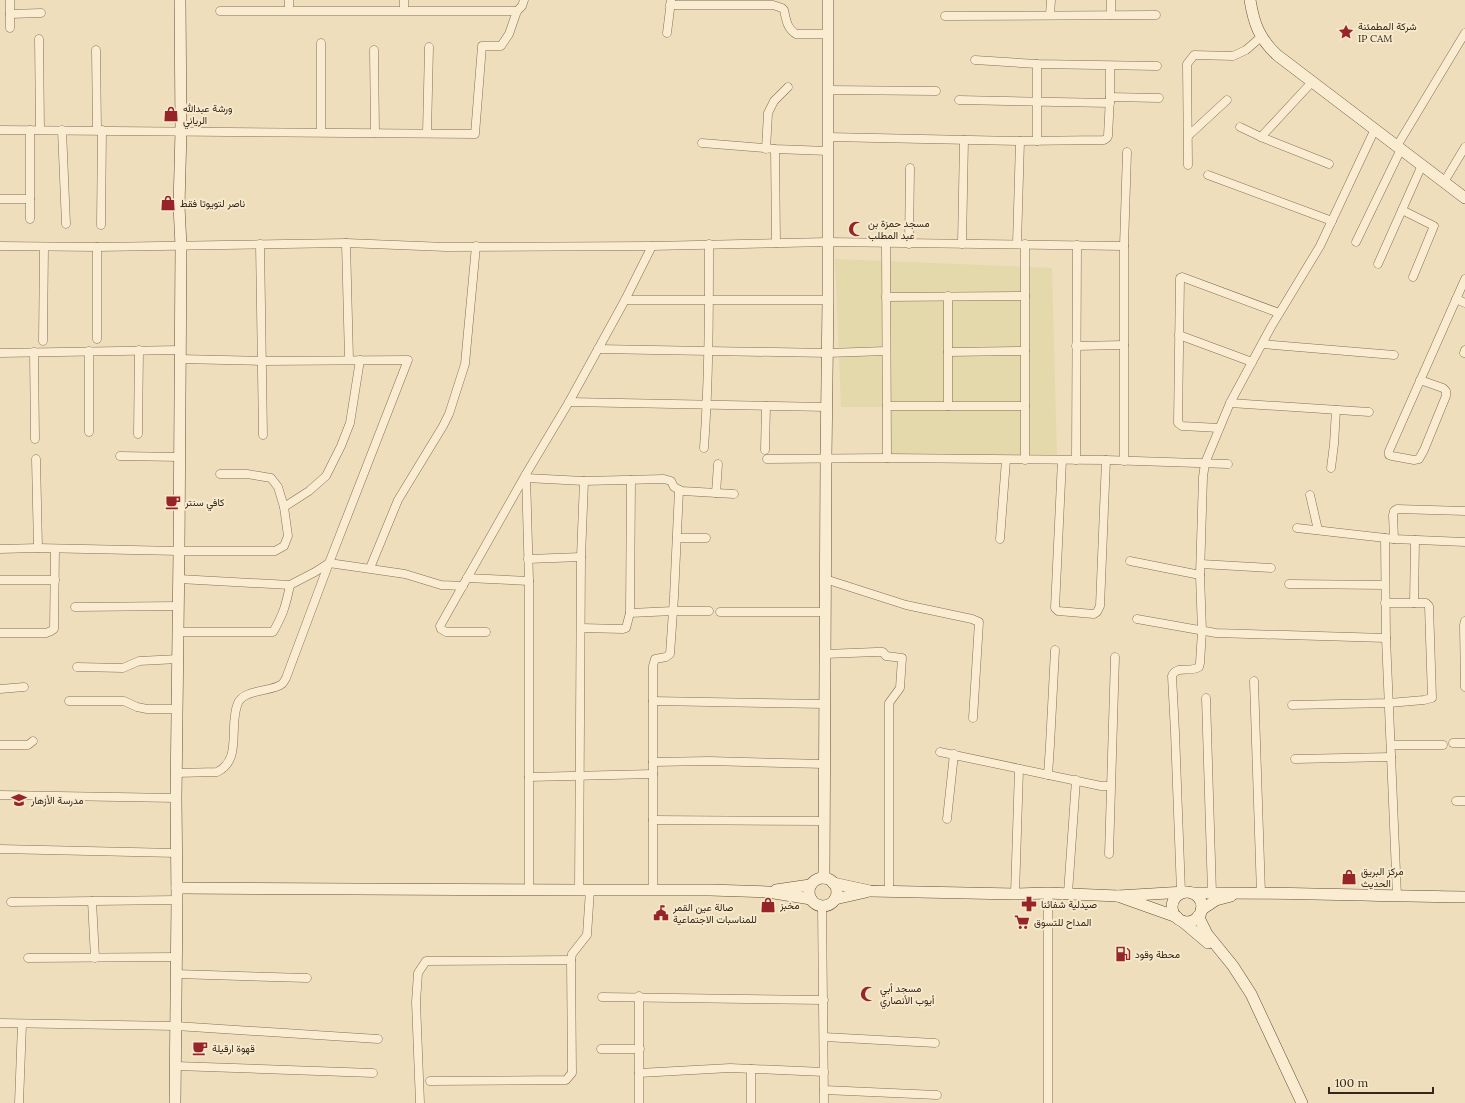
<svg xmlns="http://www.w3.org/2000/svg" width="1465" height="1103" viewBox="0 0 1465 1103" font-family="Lora,Vazirmatn,serif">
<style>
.farmland{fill:#e4d9aa}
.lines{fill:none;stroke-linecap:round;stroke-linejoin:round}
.street-casing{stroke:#866e56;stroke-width:9}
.secondary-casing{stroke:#684f39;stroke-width:12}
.street{stroke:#f9ecd0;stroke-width:8}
.secondary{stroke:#f9ecd0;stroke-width:11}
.labels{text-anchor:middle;stroke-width:4;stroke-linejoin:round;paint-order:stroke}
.poi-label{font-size:10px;fill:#35271b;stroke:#f6e9cc;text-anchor:start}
</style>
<rect width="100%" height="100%" fill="#efdebc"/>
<!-- farmland -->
<path class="farmland" d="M 835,259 L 1052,268 L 1057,456 L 885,459 L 883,407 L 841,407 Z"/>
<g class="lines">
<!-- street casing -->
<g class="street-casing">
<g id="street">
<path d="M 10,0 L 10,28"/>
<path d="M 1111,0 L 1111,15"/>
<path d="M 670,5 L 773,5 L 782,8 L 784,10 C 786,19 787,29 796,34 L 828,34"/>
<path d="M 289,10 L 289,0"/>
<path d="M 404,10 L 404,0"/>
<path d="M 220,11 L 517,11"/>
<path d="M 10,14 L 41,13"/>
<path d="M 1050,15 L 1051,0"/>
<path d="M 945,16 L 1156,15"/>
<path d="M 667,33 L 671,1"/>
<path d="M 39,39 L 40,130"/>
<path d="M 96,50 L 97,130"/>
<path d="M 374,50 L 375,133"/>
<path d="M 975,60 L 1037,64 L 1157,66"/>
<path d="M 828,90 L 936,91"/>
<path d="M 1110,97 L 1159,98"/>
<path d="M 959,100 L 1110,103"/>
<path d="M 1240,127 L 1261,137 L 1329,164"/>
<path d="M 0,130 L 475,134 L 482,46 L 501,46 L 509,34 L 517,11 L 522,6 L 524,0"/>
<path d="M 62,130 L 66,224"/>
<path d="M 321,132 L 321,43"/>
<path d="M 427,133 L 429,47"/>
<path d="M 1188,136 L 1227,100"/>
<path d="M 828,137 L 1020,141 L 1104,140 L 1107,138 L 1108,136 L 1110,97 L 1110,66"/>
<path d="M 1261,137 L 1312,82"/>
<path d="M 1037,141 L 1037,64"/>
<path d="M 702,143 L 775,149 L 828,151"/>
<path d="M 1397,146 L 1465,33"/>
<path d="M 766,149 L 768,113 L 774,101 L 788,87"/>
<path d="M 775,149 L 776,243"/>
<path d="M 1188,165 L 1187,64 L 1194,55 L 1233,56 L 1246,50 L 1261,37"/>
<path d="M 1208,175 L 1332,221"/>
<path d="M 1444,182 L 1465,147"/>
<path d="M 0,199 L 30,199"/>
<path d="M 30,219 L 30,130"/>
<path d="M 101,225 L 102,130"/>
<path d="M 1356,242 L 1401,149"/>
<path d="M 346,243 L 349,359"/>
<path d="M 260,244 L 263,435"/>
<path d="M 886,244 L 887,458"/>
<path d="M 909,244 L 910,168"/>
<path d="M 962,244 L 964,140"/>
<path d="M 1017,244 L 1020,141"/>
<path d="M 0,246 L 97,247 L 346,243 L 446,247 L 652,246 L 827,242 L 1124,246"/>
<path d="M 1378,264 L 1402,210"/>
<path d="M 1413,277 L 1434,226 L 1402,210 L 1422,165"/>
<path d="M 948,296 L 948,406"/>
<path d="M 886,297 L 1025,296"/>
<path d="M 1456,299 L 1465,303"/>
<path d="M 625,300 L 828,300"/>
<path d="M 1179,335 L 1252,362"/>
<path d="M 97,339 L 97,247"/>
<path d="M 43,341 L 44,247"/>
<path d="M 1262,344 L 1394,355"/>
<path d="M 1076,346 L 1124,345"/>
<path d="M 598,349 L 828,353 L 886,351"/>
<path d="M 34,352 L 35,439"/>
<path d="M 948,352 L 1025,351"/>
<path d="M 0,353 L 180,350"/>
<path d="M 1464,353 L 1465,350"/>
<path d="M 1420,380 L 1443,388 L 1446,391 L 1446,396 L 1424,450 L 1419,459 L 1414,460 L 1392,456 L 1389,455 L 1389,451 L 1465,279"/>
<path d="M 569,402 L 827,407"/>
<path d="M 1230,403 L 1369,412"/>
<path d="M 887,406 L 1025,406"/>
<path d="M 1219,428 L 1182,426 L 1178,423 L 1180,278 L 1182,277 L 1279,313"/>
<path d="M 89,432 L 89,351"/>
<path d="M 138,434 L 139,350"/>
<path d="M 704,448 C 709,380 709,312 709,244"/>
<path d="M 765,450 L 766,406"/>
<path d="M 120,456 L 179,457"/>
<path d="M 36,459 L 38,548"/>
<path d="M 767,459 L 887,458 L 1106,460 L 1228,464"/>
<path d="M 1025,460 L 1025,244"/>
<path d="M 1062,460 L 1055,608 L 1058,611 L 1094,614 L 1097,612 L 1100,606 L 1106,460"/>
<path d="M 1076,460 L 1077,245"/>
<path d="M 1124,461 L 1124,246 L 1127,152"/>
<path d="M 1331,468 L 1334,444 L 1336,410"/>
<path d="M 526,475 L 529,581 L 529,890"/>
<path d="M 526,478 L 584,481 L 664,479 L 671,481 L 674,487 L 682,491 L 734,494"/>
<path d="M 716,493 L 718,464"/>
<path d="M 1310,495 L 1318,530"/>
<path d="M 284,507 L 309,491 L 326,476 L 341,446 L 350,423 L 360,360"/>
<path d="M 1297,528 L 1394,539 L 1465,542"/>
<path d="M 677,538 L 706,538"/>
<path d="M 1385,538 L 1386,638 L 1397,896"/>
<path d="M 1000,539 L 1006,460"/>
<path d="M 1394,539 L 1393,515 L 1394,511 L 1397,509 L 1465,511"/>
<path d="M 0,549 L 38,548 L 179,551 L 275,551 L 284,546 L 288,536 L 284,507 L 278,487 L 271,478 L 247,474 L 220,474"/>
<path d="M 528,559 L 581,557"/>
<path d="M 1130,561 L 1200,575"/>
<path d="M 1201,564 L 1271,568"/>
<path d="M 370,568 L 398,500 L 443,426 L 449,414 L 465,364 L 476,246"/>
<path d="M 467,578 L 529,581"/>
<path d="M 179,579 L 290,585 L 315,572 L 329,563 L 405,574 L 441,585 L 463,586"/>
<path d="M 825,579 L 906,605 L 972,619 L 979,622 L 973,718"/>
<path d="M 0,580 L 55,580"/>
<path d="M 1289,584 L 1385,585"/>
<path d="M 1414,603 L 1415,540"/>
<path d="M 75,607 L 178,606"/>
<path d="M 720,612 L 825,612"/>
<path d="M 630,613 L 673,611 L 709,611"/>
<path d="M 1137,619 L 1216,633 L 1386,638"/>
<path d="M 1465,621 L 1464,625 L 1465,687"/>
<path d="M 581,628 L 623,629 L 626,628 L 630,613 L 631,480"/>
<path d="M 178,632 L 273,632 C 283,615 286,605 290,585"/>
<path d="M 486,632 L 446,632 L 441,629 L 440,626 L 526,474 L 569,402 L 625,300 L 652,246"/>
<path d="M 0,633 L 46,633 L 51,631 L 54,629 L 55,549"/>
<path d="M 825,654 L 876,652 L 883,652 L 886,656 L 902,658 L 900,688 L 889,703 L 889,891"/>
<path d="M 77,667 L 123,668 L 139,661 L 178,659"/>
<path d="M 1254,681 L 1261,894"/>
<path d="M 0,689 L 24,687"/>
<path d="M 1206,698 L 1212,893"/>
<path d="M 69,701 L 124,701 L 137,707 L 147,709 L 177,709"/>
<path d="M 653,701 L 825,704"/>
<path d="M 1292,705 L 1389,703 L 1424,700 L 1432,698 L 1429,606 L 1426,603 L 1385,603"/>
<path d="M 1453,743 L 1465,743"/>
<path d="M 0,745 L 28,745 L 33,741"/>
<path d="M 1391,745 L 1443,745"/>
<path d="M 940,752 L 1101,786 L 1110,786"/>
<path d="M 1295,759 L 1391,757"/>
<path d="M 653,762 L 709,761 L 824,764"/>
<path d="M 176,773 L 217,772 C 243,760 228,725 238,703 C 244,689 272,692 282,684 C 284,682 285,680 286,678 L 329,563 L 408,360 L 263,361 L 180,359"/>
<path d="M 1048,775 L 1050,745 L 1055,650"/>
<path d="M 529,777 L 653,774"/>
<path d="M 0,795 L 176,798"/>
<path d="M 1456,801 L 1465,801"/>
<path d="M 947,819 L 954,754"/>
<path d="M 653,820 L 824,821"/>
<path d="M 0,849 L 176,853"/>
<path d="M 1109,854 L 1115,657"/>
<path d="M 579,890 L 581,557 L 584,481"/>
<path d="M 653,890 L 653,666 L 655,659 L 666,657 L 670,654 L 674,597 L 679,490"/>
<path d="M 1181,892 L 1175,732 L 1172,676 C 1176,665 1191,673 1199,667 L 1200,663 L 1202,631 L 1200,575 L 1203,477 L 1205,463 L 1230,403 L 1271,327 L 1320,246 L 1375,129"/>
<path d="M 1068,893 L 1076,780"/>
<path d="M 1015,894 L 1019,769"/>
<path d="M 92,901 L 95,958"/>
<path d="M 11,902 L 177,900"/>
<path d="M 822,906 L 824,1103"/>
<path d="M 28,958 L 177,957"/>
<path d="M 176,974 L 307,978"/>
<path d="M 602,997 L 824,1000"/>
<path d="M 0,1023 L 176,1026 L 378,1039"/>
<path d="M 824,1037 L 935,1043"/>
<path d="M 601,1049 L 640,1049"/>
<path d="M 176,1066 L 373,1073"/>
<path d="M 751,1069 L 751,1103"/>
<path d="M 639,1073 L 730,1068 L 824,1072"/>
<path d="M 430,1081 L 566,1080 L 572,1073 L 571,960 L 572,954 L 587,935 L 590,890"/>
<path d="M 824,1090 L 937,1095"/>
<path d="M 19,1103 L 22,1024"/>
<path d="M 420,1103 L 416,1002 L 418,973 L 426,961 L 571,960"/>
<path d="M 639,1103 L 639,996"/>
<path d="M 1048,1103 L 1048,893"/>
</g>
</g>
<!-- secondary casing -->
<g class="secondary-casing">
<g id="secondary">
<path d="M 1250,0 C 1254,24 1259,38 1277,55 L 1465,198"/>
<path d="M 824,878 L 826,458 L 828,300 L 828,0"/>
<circle cx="823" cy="892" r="14"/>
<path d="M 833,883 L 870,891 L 1015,894 L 1048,893 L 1118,896 L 1185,892"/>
<path d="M 177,888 L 579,890 L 710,890 L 768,892 L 811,899"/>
<path d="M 776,890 L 810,885"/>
<circle cx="1187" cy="907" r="15"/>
<path d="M 1192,893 C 1283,892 1374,896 1465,897"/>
<path d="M 1118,896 L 1177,917"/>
<path d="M 835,899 L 866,892"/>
<path d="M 1201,910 L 1216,900 L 1231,896"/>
<path d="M 1198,916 L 1207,934 L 1233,966 L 1251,994 L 1302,1103"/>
<path d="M 1182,921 L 1208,943"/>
<path d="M 175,1103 L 177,900 L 176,798 L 179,551 L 181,246 L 179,206 L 181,131 L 180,0"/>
</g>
</g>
<!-- street -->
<use href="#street" class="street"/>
<!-- secondary -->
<use href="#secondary" class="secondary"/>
</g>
<!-- icons -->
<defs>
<g id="sight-bare" transform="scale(1.2)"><path d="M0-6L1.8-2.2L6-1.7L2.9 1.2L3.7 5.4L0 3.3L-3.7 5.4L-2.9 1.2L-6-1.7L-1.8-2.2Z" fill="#972428" stroke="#f6e9cc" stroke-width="2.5" paint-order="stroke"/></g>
<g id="shop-bare" transform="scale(1.2)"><path d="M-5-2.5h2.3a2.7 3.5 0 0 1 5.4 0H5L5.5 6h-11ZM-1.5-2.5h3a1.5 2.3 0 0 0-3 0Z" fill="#972428" stroke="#f6e9cc" stroke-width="2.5" paint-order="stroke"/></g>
<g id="mosque-bare" transform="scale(1.2)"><path d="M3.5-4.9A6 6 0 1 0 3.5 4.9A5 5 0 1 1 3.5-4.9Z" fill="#972428" stroke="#f6e9cc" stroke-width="2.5" paint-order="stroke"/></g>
<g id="cafe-bare" transform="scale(1.2)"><path d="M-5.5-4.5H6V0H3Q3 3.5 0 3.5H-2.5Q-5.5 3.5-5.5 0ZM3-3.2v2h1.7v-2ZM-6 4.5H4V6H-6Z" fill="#972428" stroke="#f6e9cc" stroke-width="2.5" paint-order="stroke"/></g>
<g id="school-bare" transform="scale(1.2)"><path d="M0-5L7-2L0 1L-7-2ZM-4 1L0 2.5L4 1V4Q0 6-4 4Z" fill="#972428" stroke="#f6e9cc" stroke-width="2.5" paint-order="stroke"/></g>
<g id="pharmacy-bare" transform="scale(1.2)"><path d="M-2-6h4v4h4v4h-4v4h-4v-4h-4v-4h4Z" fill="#972428" stroke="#f6e9cc" stroke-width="2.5" paint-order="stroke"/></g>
<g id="civic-bare" transform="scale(1.2)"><path d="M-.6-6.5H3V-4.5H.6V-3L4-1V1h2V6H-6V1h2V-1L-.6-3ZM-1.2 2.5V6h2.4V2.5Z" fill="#972428" stroke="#f6e9cc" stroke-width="2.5" paint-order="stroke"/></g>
<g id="supermarket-bare" transform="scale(1.2)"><path d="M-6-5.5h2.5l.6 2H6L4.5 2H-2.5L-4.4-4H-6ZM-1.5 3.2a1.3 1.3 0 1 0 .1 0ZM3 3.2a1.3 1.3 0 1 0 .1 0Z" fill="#972428" stroke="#f6e9cc" stroke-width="2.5" paint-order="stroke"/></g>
<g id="fuel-bare" transform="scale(1.2)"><path d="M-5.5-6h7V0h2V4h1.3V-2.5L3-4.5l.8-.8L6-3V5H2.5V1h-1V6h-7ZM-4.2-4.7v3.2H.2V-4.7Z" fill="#972428" stroke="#f6e9cc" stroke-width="2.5" paint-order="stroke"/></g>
</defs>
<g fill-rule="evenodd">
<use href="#sight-bare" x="1346" y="32"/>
<use href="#shop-bare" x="171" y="114"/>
<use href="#shop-bare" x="168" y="203"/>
<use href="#mosque-bare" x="856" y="229"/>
<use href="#cafe-bare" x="173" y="502"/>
<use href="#school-bare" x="19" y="800"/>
<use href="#shop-bare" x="1349" y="877"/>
<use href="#pharmacy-bare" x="1029" y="904"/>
<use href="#shop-bare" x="768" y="905"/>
<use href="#civic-bare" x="661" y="913"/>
<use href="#supermarket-bare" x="1022" y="922"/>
<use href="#fuel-bare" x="1123" y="954"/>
<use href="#mosque-bare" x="868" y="994"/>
<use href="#cafe-bare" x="200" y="1048"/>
</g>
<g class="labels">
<!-- poi labels -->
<g class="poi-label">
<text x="1358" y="30">شركة المطمئنة<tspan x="1358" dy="12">IP CAM</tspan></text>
<text x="183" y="112">ورشة عبدالله<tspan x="183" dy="12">الرياني</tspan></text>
<text x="180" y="207">ناصر لتويوتا فقط</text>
<text x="868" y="227">مسجد حمزة بن<tspan x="868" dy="12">عبد المطلب</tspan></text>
<text x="185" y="506">كافي سنتر</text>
<text x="31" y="804">مدرسة الأزهار</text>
<text x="1361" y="875">مركز البريق<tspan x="1361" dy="12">الحديث</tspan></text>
<text x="1041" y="908">صيدلية شفائنا</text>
<text x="780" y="909">مخبز</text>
<text x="673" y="911">صالة عين القمر<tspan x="673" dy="12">للمناسبات الاجتماعية</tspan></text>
<text x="1034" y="926">المداح للتسوق</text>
<text x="1135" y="958">محطة وقود</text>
<text x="880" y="992">مسجد أبي<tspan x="880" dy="12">أيوب الأنصاري</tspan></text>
<text x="212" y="1052">قهوة ارقيلة</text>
</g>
</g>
<!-- scale -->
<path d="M1329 1087v6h104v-6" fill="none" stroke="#35271b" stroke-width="2"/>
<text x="1335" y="1087" font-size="12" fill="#35271b" stroke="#f6e9cc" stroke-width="3" paint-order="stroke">100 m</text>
</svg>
